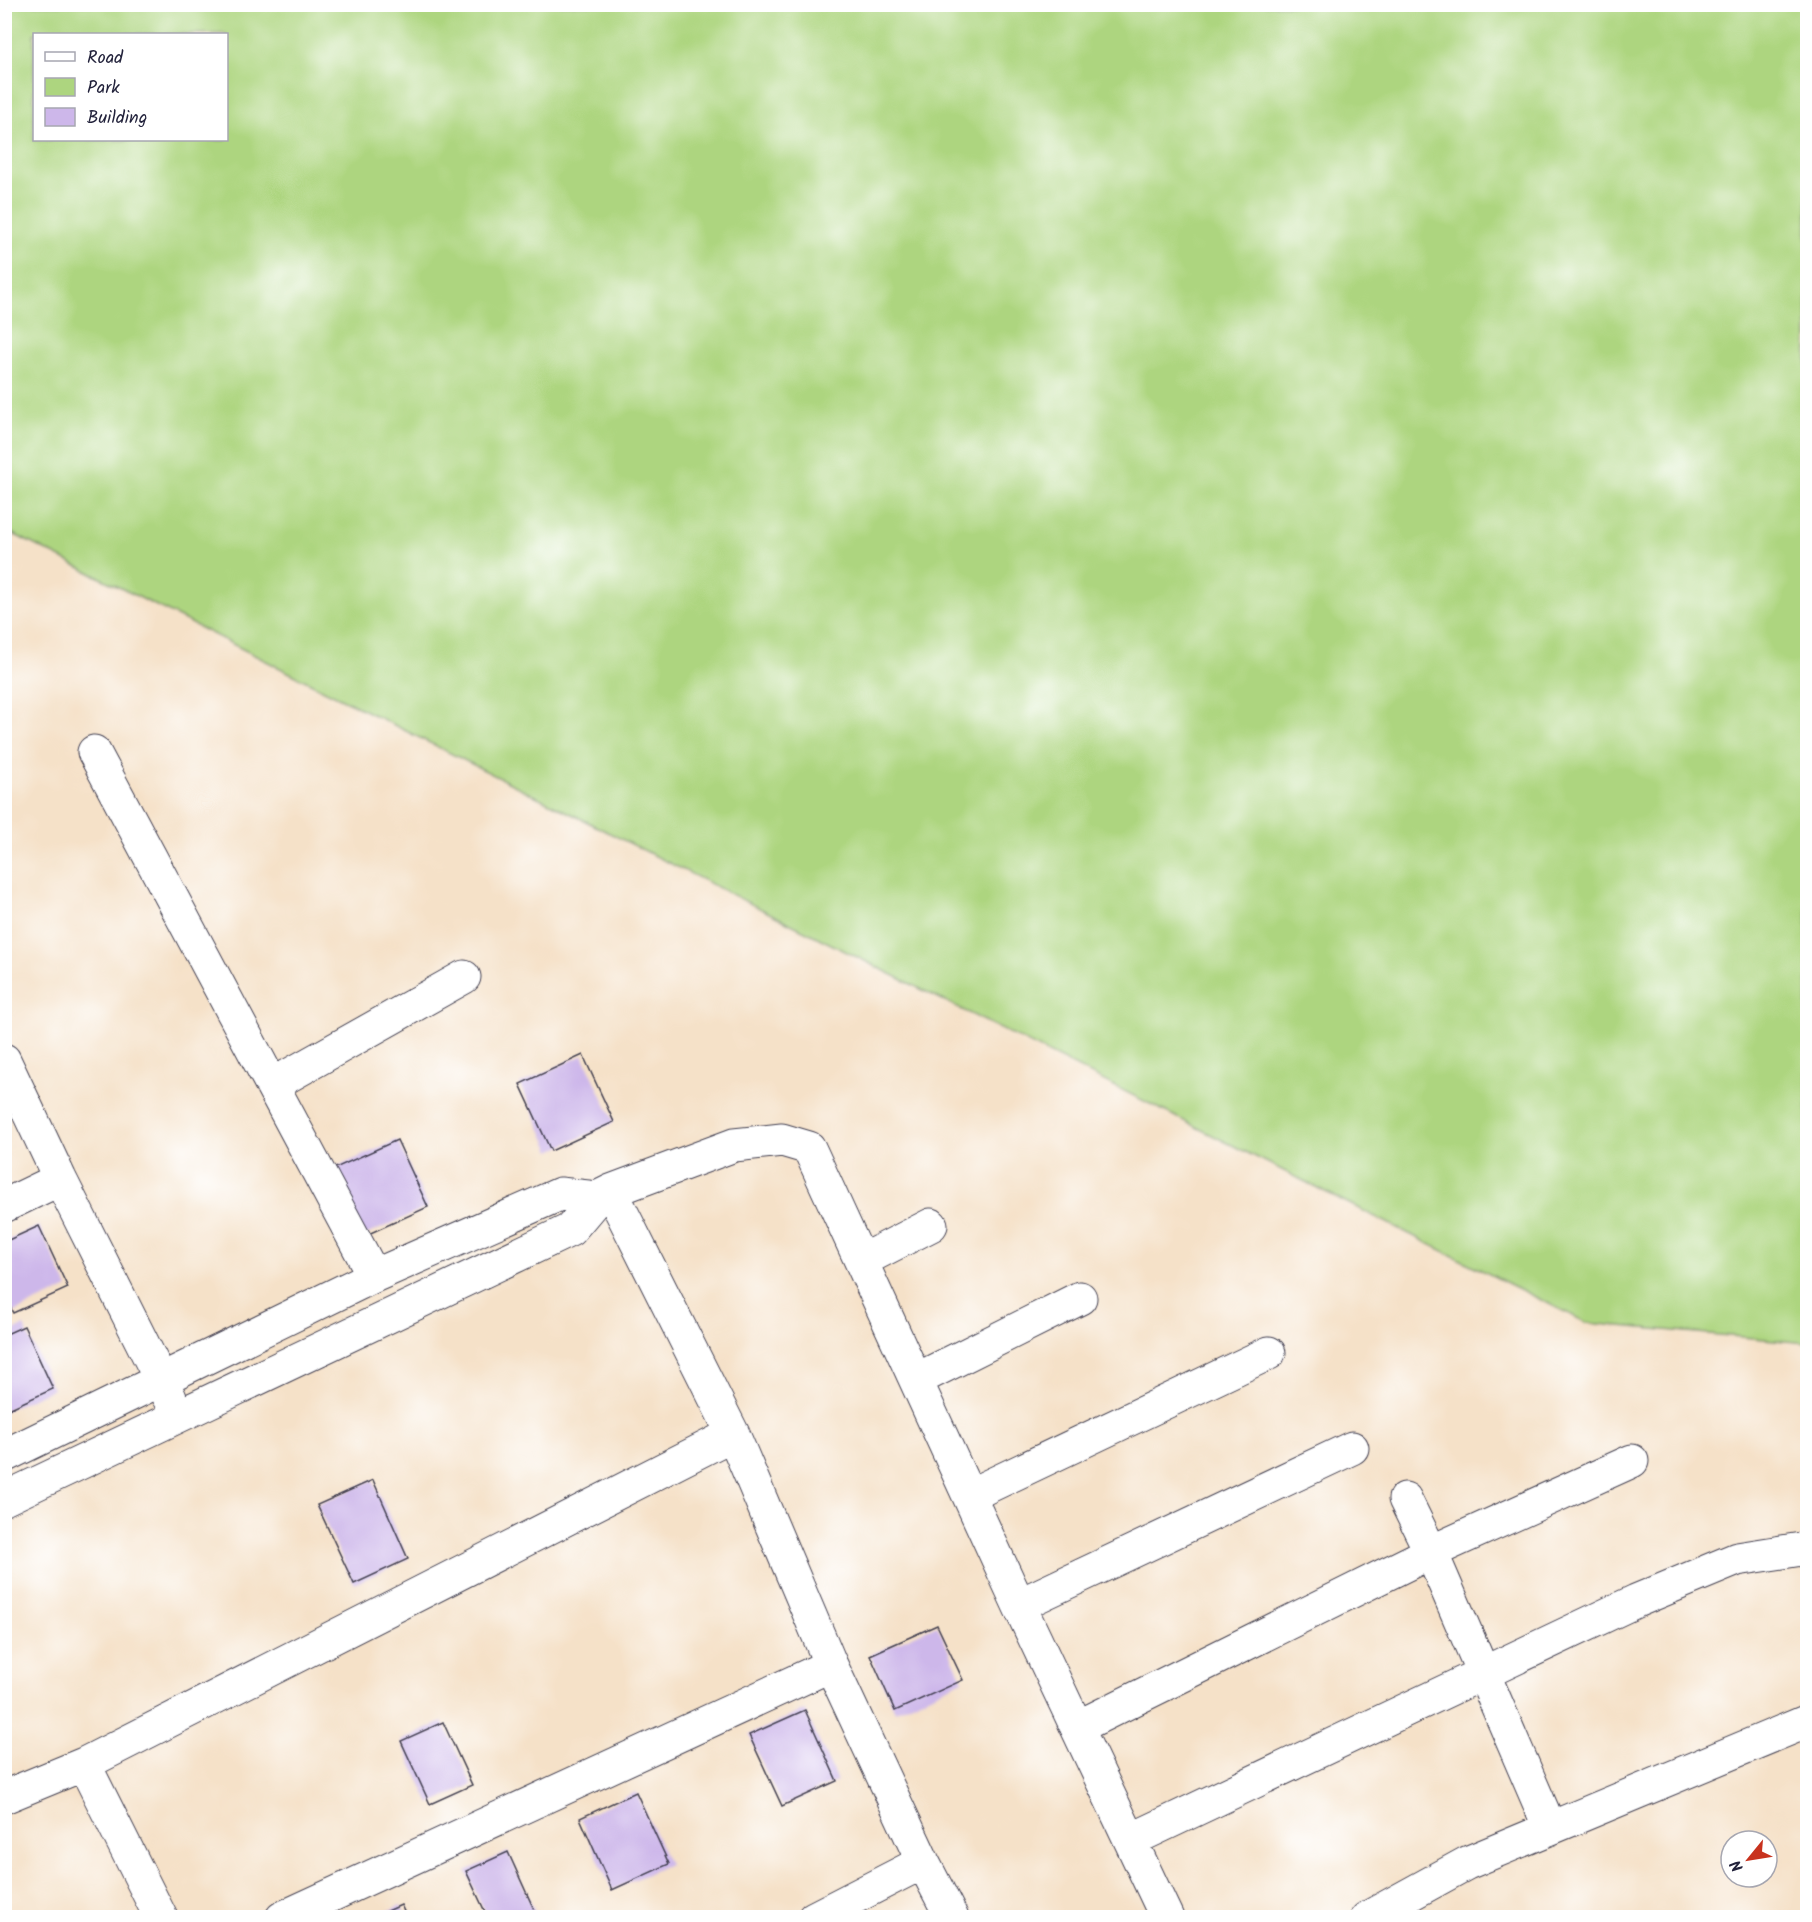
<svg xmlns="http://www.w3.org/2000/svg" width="1812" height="1922" font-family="Kalam,sans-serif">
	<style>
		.green { fill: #add57f; stroke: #687c5d; stroke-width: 1.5; fill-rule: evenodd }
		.building { fill: #cdb7ea }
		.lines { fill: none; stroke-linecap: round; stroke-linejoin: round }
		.street-casing { stroke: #423f50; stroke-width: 35 }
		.street { stroke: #fff; stroke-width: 33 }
	</style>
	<rect width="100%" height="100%" fill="#fff"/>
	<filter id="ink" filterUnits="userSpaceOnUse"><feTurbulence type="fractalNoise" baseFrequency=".0167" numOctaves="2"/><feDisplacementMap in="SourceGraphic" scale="12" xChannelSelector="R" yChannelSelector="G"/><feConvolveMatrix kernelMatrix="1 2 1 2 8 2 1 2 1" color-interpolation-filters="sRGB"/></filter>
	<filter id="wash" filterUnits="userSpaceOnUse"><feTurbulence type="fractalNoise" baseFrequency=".008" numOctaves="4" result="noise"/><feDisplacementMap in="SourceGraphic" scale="24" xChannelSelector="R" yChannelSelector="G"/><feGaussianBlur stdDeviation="1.35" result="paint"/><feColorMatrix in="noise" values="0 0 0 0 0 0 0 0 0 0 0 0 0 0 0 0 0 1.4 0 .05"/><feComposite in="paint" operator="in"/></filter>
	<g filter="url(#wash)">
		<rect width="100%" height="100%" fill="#f5e1c8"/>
		<!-- green -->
		<path class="green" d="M4,5H1807V1343L1587,1323L5,530ZM34,34H226V140H34Z"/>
		<g id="blocks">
			<!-- building -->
			<path class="building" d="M583,1055L614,1122L551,1151L520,1084Z
				M397,1140L428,1207L364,1236L333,1169Z
				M39,1226L68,1288L13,1313L4,1294V1242Z
				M24,1326L53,1389L4,1411V1335Z
				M373,1480L408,1559L354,1584L317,1505Z
				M937,1625L963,1680L895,1711L870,1655Z
				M805,1710L837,1781L782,1806L749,1735Z
				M443,1722L472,1785L430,1804L401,1741Z
				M636,1792L669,1864L612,1890L580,1818Z
				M508,1852L536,1914L529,1918H488L466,1871Z
				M401,1905L407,1918H372Z"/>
		</g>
	</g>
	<g filter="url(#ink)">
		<use href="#blocks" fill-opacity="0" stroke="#423f50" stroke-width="1.5"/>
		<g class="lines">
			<defs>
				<path id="street" d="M94,752L374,1276
					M4,1060L60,1179L170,1398
					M272,1085L464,977
					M611,1191L734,1145L782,1140L809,1148L1019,1605L1167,1918
					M4,1206L60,1179
					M861,1261L931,1225
					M916,1380L1080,1298
					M4,1456L374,1276L560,1194L597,1198
					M970,1495L1269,1353
					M4,1499L570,1230L597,1198L611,1191L733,1434L831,1665L923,1862L952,1918
					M1405,1499L1431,1552L1550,1828
					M1019,1605L1352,1448
					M1078,1727L1431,1552L1632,1461
					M84,1764L161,1918
					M4,1797L84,1764L733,1434
					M1131,1840L1636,1601L1737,1559L1808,1548
					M282,1918L831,1665
					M814,1918L923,1862
					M1367,1918L1467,1863L1808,1721"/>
			</defs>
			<!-- street casing -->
			<use href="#street" class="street-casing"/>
			<!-- street -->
			<use href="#street" class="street"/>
		</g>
	</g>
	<!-- margin -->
	<rect width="1812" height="1922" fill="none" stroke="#fff" stroke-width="24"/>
	<!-- legend -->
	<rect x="33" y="33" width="195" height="108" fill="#ffffff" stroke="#a7a7b1" stroke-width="1.5"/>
	<rect x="45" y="52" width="30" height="9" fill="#ffffff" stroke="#a7a7b1" stroke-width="1.5"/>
	<text x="87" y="63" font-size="18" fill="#22223b">Road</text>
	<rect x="45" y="78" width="30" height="18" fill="#add57f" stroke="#a7a7b1" stroke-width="1.5"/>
	<text x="87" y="93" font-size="18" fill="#22223b">Park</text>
	<rect x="45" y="108" width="30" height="18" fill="#cdb7ea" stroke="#a7a7b1" stroke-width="1.5"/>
	<text x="87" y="123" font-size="18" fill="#22223b">Building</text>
	<!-- north arrow -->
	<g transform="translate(1749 1859) rotate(240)"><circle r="28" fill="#ffffff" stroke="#a7a7b1" stroke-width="1.5"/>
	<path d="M0-4.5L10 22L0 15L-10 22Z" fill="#c8321e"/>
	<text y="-9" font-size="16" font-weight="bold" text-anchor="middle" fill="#22223b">N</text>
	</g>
</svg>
